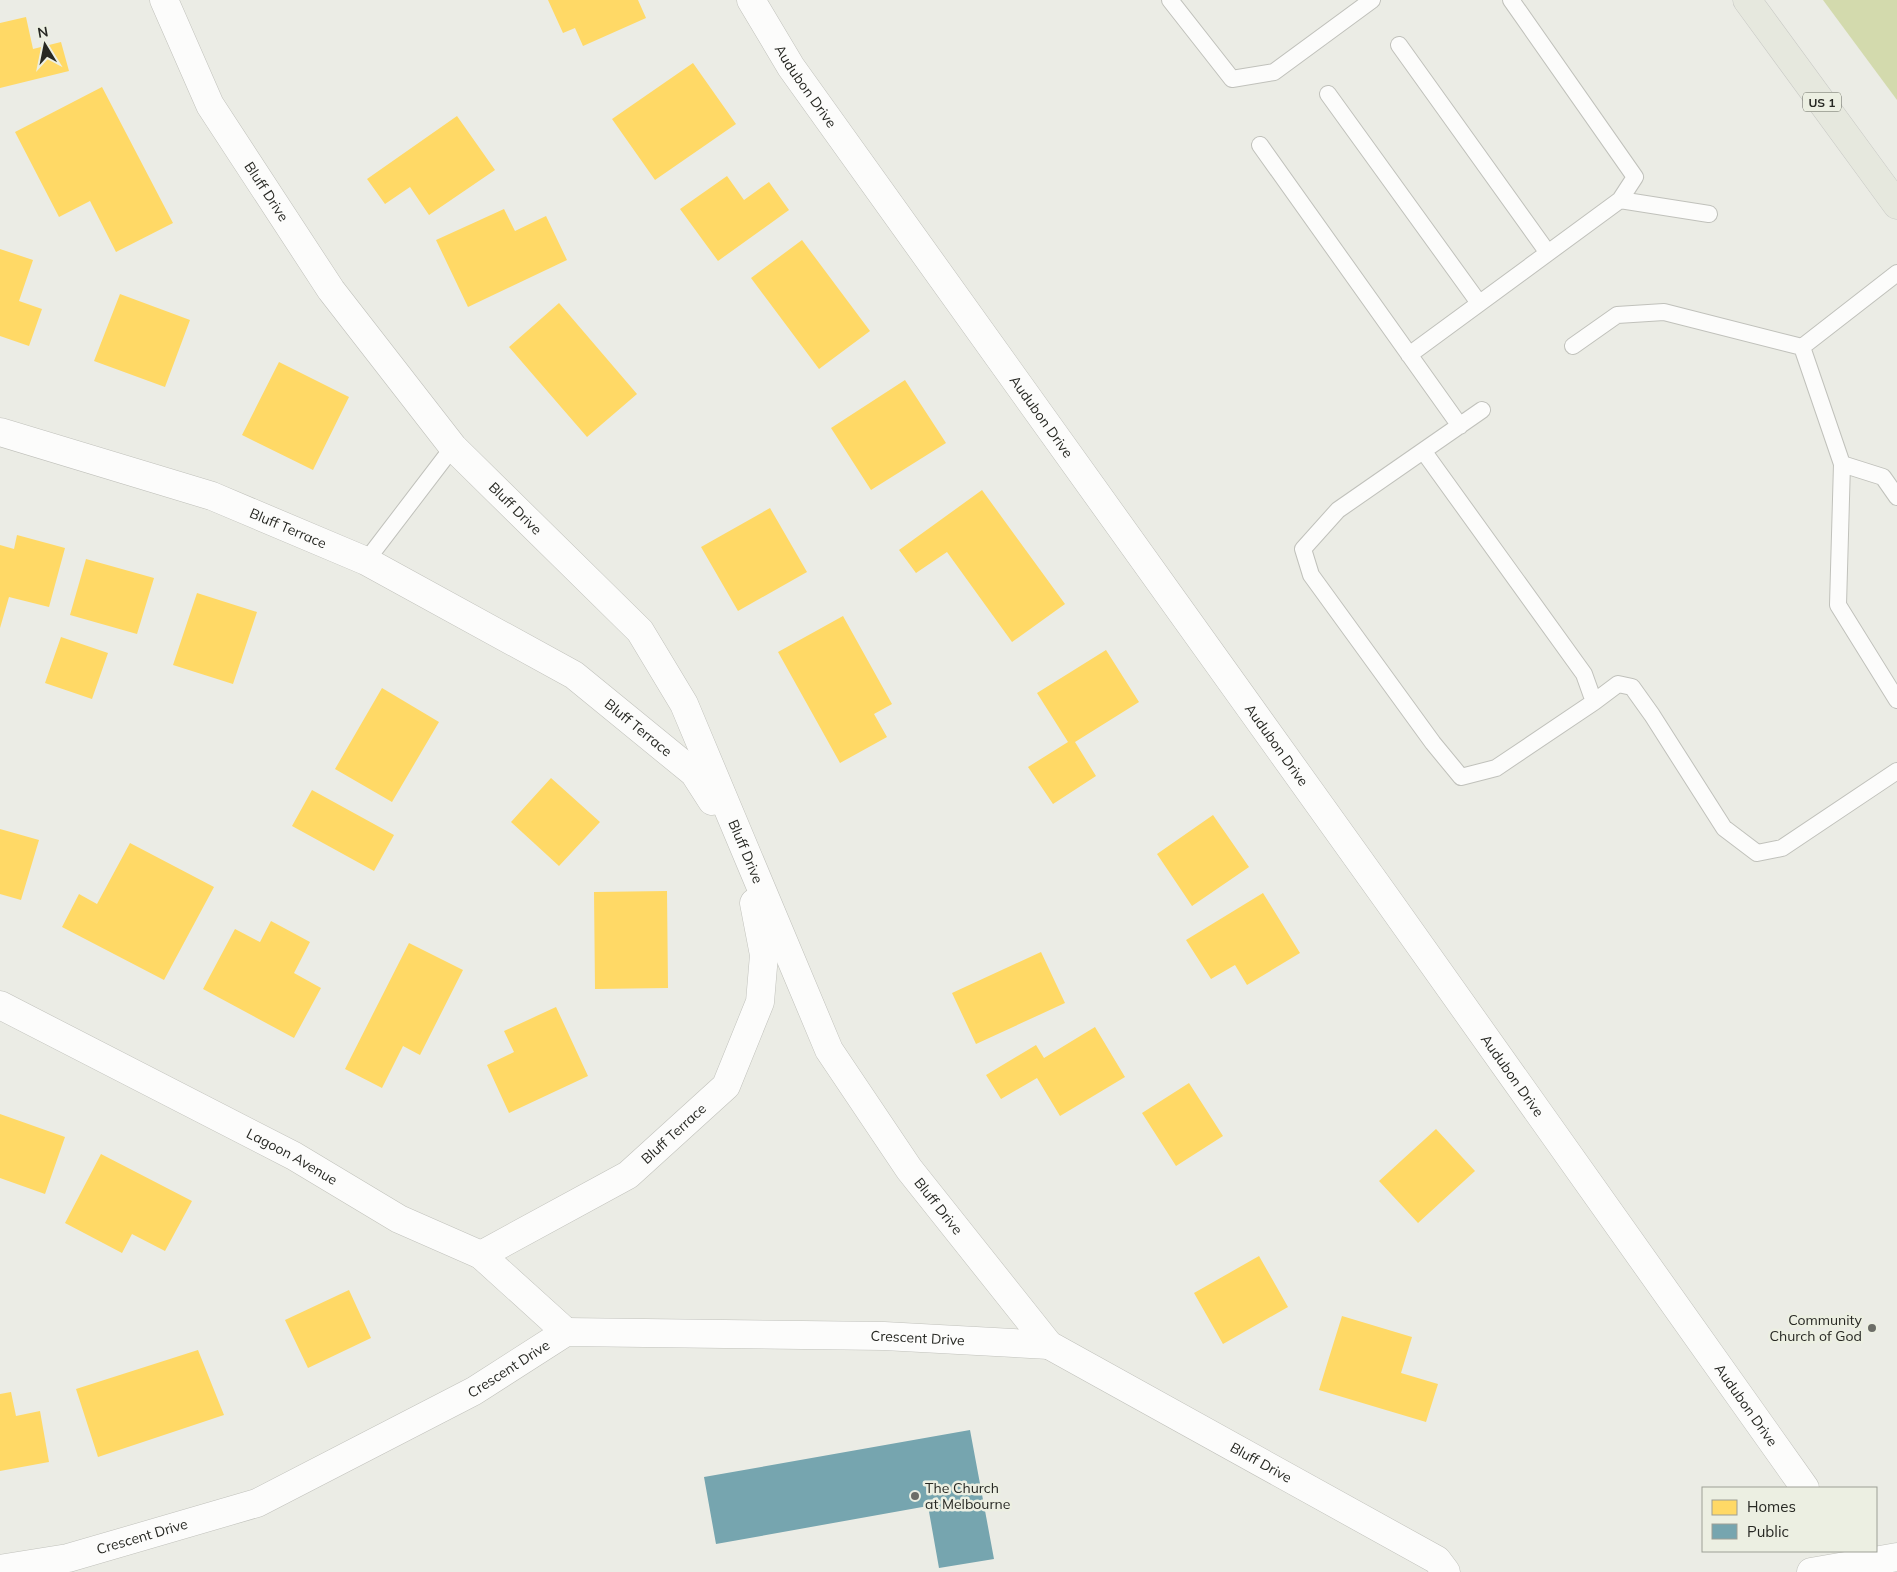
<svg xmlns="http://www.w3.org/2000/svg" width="1897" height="1572" font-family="Mulish,sans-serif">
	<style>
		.green { fill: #d3daad }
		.homes { fill: #ffd966 }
		.public { fill: #76a5af }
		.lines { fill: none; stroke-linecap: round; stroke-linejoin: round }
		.service-casing { stroke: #c0c1bb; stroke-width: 18 }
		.minor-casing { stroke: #c0c1bb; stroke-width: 29 }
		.primary-casing { stroke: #c8c9c5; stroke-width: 29 }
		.service { stroke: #fcfcfb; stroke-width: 16 }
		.minor { stroke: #fcfcfb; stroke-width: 28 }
		.primary { stroke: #e6e8de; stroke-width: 28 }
		.poi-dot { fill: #6c6d67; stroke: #ecefe2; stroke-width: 2 }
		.labels { text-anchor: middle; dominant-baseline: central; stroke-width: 5; stroke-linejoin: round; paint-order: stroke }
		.shield { fill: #ecefe2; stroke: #62645c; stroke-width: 1 }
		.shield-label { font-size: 12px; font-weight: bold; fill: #272823 }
		.street-label { font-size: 14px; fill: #272823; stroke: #ecefe2 }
		.poi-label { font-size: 14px; fill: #272823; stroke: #ecefe2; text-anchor: end }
	</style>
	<rect width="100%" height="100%" fill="#ebece5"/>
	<!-- green -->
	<path class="green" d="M1823,0H1897V100Z"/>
	<!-- homes -->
	<path class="homes" d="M548,0H638L646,18L583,46L575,28L563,33Z
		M26,17L33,49L61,42L69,71L0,88V23Z
		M693,63L736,124L655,180L612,119Z
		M102,87L173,223L116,252L90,201L59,217L15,132Z
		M457,116L495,170L429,215L410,187L385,204L367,179Z
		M727,176L744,200L769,182L789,210L718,261L680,209Z
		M504,209L515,231L546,216L567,260L468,307L436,240Z
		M802,240L870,331L819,369L751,278Z
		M0,249L33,260L19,301L42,309L29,346L0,336Z
		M120,294L190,320L165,387L94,361Z
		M559,303L637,394L587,437L509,347Z
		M279,362L349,397L313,470L242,435Z
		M905,380L946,443L871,490L831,428Z
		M982,490L1065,604L1012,642L947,552L916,573L899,550Z
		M770,508L807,572L738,611L701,547Z
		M17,535L65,548L49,607L9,597L0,628V545L14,549Z
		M86,559L154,578L137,634L70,615Z
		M197,593L257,612L233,684L173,665Z
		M843,616L892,704L874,714L887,737L840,763L778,652Z
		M61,637L108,653L92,699L45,683Z
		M1106,650L1139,702L1075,742L1096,776L1053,804L1028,767L1068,742L1037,693Z
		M382,688L439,722L392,802L335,769Z
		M551,778L600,822L559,866L511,822Z
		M312,790L394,835L374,871L292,826Z
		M1213,815L1249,867L1192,906L1157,854Z
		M0,829L39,840L21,900L0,894Z
		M130,843L214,887L164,980L62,927L79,894L97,904Z
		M667,891L668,988L595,989L594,892Z
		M1263,893L1300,953L1247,985L1235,965L1211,979L1186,940Z
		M271,921L310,942L294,973L321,988L294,1038L203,989L235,929L260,942Z
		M409,943L463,970L420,1055L403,1046L382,1088L345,1069Z
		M1041,952L1065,1003L976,1044L952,993Z
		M556,1007L588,1076L509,1113L487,1065L514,1052L504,1031Z
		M1095,1027L1125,1077L1060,1116L1037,1078L1001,1099L986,1075L1036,1045L1044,1058Z
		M1189,1083L1223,1136L1176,1166L1142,1113Z
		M0,1114L65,1137L45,1194L0,1178Z
		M1436,1129L1475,1171L1418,1223L1379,1181Z
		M101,1154L192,1201L165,1251L132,1234L122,1253L65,1223Z
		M1259,1256L1288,1307L1223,1344L1194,1293Z
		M349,1290L371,1338L308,1368L285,1320Z
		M1342,1316L1412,1337L1401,1373L1438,1384L1426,1422L1319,1390Z
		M198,1350L224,1415L98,1457L76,1389Z
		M11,1392L16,1416L40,1411L49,1462L0,1471V1394Z"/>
	<!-- public -->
	<path class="public" d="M970,1430L994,1559L939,1568L928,1506L716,1544L704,1477Z"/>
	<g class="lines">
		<defs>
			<path id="service" d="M1170,0L1232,79L1274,72L1372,0
				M1511,0L1635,177L1620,200
				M1399,45L1548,253
				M1328,94L1479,303
				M1260,145L1460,426
				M1897,273L1802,347L1842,464L1838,605L1897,700
				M1573,346L1617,315L1664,312L1802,347
				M1409,355L1620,200L1709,214
				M1424,452L1584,674L1594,702L1496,768L1461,777L1433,743L1311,575L1303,549L1338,510L1482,410
				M1842,464L1883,477L1897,497
				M366,561L453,447
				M1594,702L1618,684L1632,687L1652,715L1724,828L1757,853L1782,848L1897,771"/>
			<g id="minor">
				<path id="s1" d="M164,0L210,105L331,290L453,447L640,631L684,704L829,1050L909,1169L1049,1345L1437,1560L1446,1572"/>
				<path id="s2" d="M751,0L791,67L1387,899L1805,1488"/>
				<path id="s3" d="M0,432L212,496L366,561L574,675L694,773L712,801"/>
				<path id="s4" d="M0,1005L294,1156L399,1219L481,1255L566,1332"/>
				<path id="s5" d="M481,1255L628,1175L726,1086L760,1002L764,955L754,903"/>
				<path id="s6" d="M0,1569L68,1558L257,1503L474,1391L566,1332L884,1336L1049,1345"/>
				<path d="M1811,1572L1897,1557"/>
			</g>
			<path id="primary" d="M1747,0L1897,205"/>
		</defs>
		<!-- service casing -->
		<use href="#service" class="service-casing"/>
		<!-- minor casing -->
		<use href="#minor" class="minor-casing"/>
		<!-- primary casing -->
		<use href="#primary" class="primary-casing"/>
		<!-- service -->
		<use href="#service" class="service"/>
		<!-- minor -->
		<use href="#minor" class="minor"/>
		<!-- primary -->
		<use href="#primary" class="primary"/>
	</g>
	<!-- markers -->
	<g class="poi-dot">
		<circle cx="1872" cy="1328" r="5"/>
		<circle cx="915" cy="1496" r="5"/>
	</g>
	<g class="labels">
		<!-- shield labels -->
		<rect class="shield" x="1803" y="92.5" width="38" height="19" rx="4"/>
		<g class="shield-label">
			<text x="1822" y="102">US 1</text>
		</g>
		<!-- street labels -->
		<g class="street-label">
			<text stroke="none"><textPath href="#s2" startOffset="102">Audubon Drive</textPath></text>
			<text stroke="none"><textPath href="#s1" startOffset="218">Bluff Drive</textPath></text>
			<text stroke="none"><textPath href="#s2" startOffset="508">Audubon Drive</textPath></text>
			<text stroke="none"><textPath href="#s1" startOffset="622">Bluff Drive</textPath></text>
			<text stroke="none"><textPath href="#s3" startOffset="304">Bluff Terrace</textPath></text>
			<text stroke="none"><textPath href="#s3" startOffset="709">Bluff Terrace</textPath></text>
			<text stroke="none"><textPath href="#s2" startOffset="912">Audubon Drive</textPath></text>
			<text stroke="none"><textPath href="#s1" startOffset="1042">Bluff Drive</textPath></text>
			<text stroke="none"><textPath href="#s2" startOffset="1318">Audubon Drive</textPath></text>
			<text stroke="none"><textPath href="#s5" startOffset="229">Bluff Terrace</textPath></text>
			<text stroke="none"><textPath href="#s4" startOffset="329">Lagoon Avenue</textPath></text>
			<text stroke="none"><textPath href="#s1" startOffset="1448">Bluff Drive</textPath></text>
			<text stroke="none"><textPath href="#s6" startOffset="971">Crescent Drive</textPath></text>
			<text stroke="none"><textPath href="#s6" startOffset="551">Crescent Drive</textPath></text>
			<text stroke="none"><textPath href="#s2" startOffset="1722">Audubon Drive</textPath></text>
			<text stroke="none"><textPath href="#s1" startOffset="1868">Bluff Drive</textPath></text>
			<text stroke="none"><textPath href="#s6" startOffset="146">Crescent Drive</textPath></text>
		</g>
		<!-- poi labels -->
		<g class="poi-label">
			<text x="1862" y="1320">Community<tspan x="1862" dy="16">Church of God</tspan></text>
			<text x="925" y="1488" text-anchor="start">The Church<tspan x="925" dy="16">at Melbourne</tspan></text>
		</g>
	</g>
	<!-- legend -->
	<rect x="1702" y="1487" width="175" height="65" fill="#ecefe2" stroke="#9d9f96"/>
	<rect x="1712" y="1500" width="25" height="15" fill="#ffd966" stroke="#9d9f96"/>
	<text x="1747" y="1512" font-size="15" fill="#272823">Homes</text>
	<rect x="1712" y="1524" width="25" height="15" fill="#76a5af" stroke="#9d9f96"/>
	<text x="1747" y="1537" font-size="15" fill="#272823">Public</text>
	<!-- north arrow -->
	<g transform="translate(45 45) rotate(350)" stroke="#ecefe2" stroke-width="4" paint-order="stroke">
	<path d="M0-4L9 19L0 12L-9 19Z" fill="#272823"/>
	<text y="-8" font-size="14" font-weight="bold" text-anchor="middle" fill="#272823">N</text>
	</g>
</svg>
